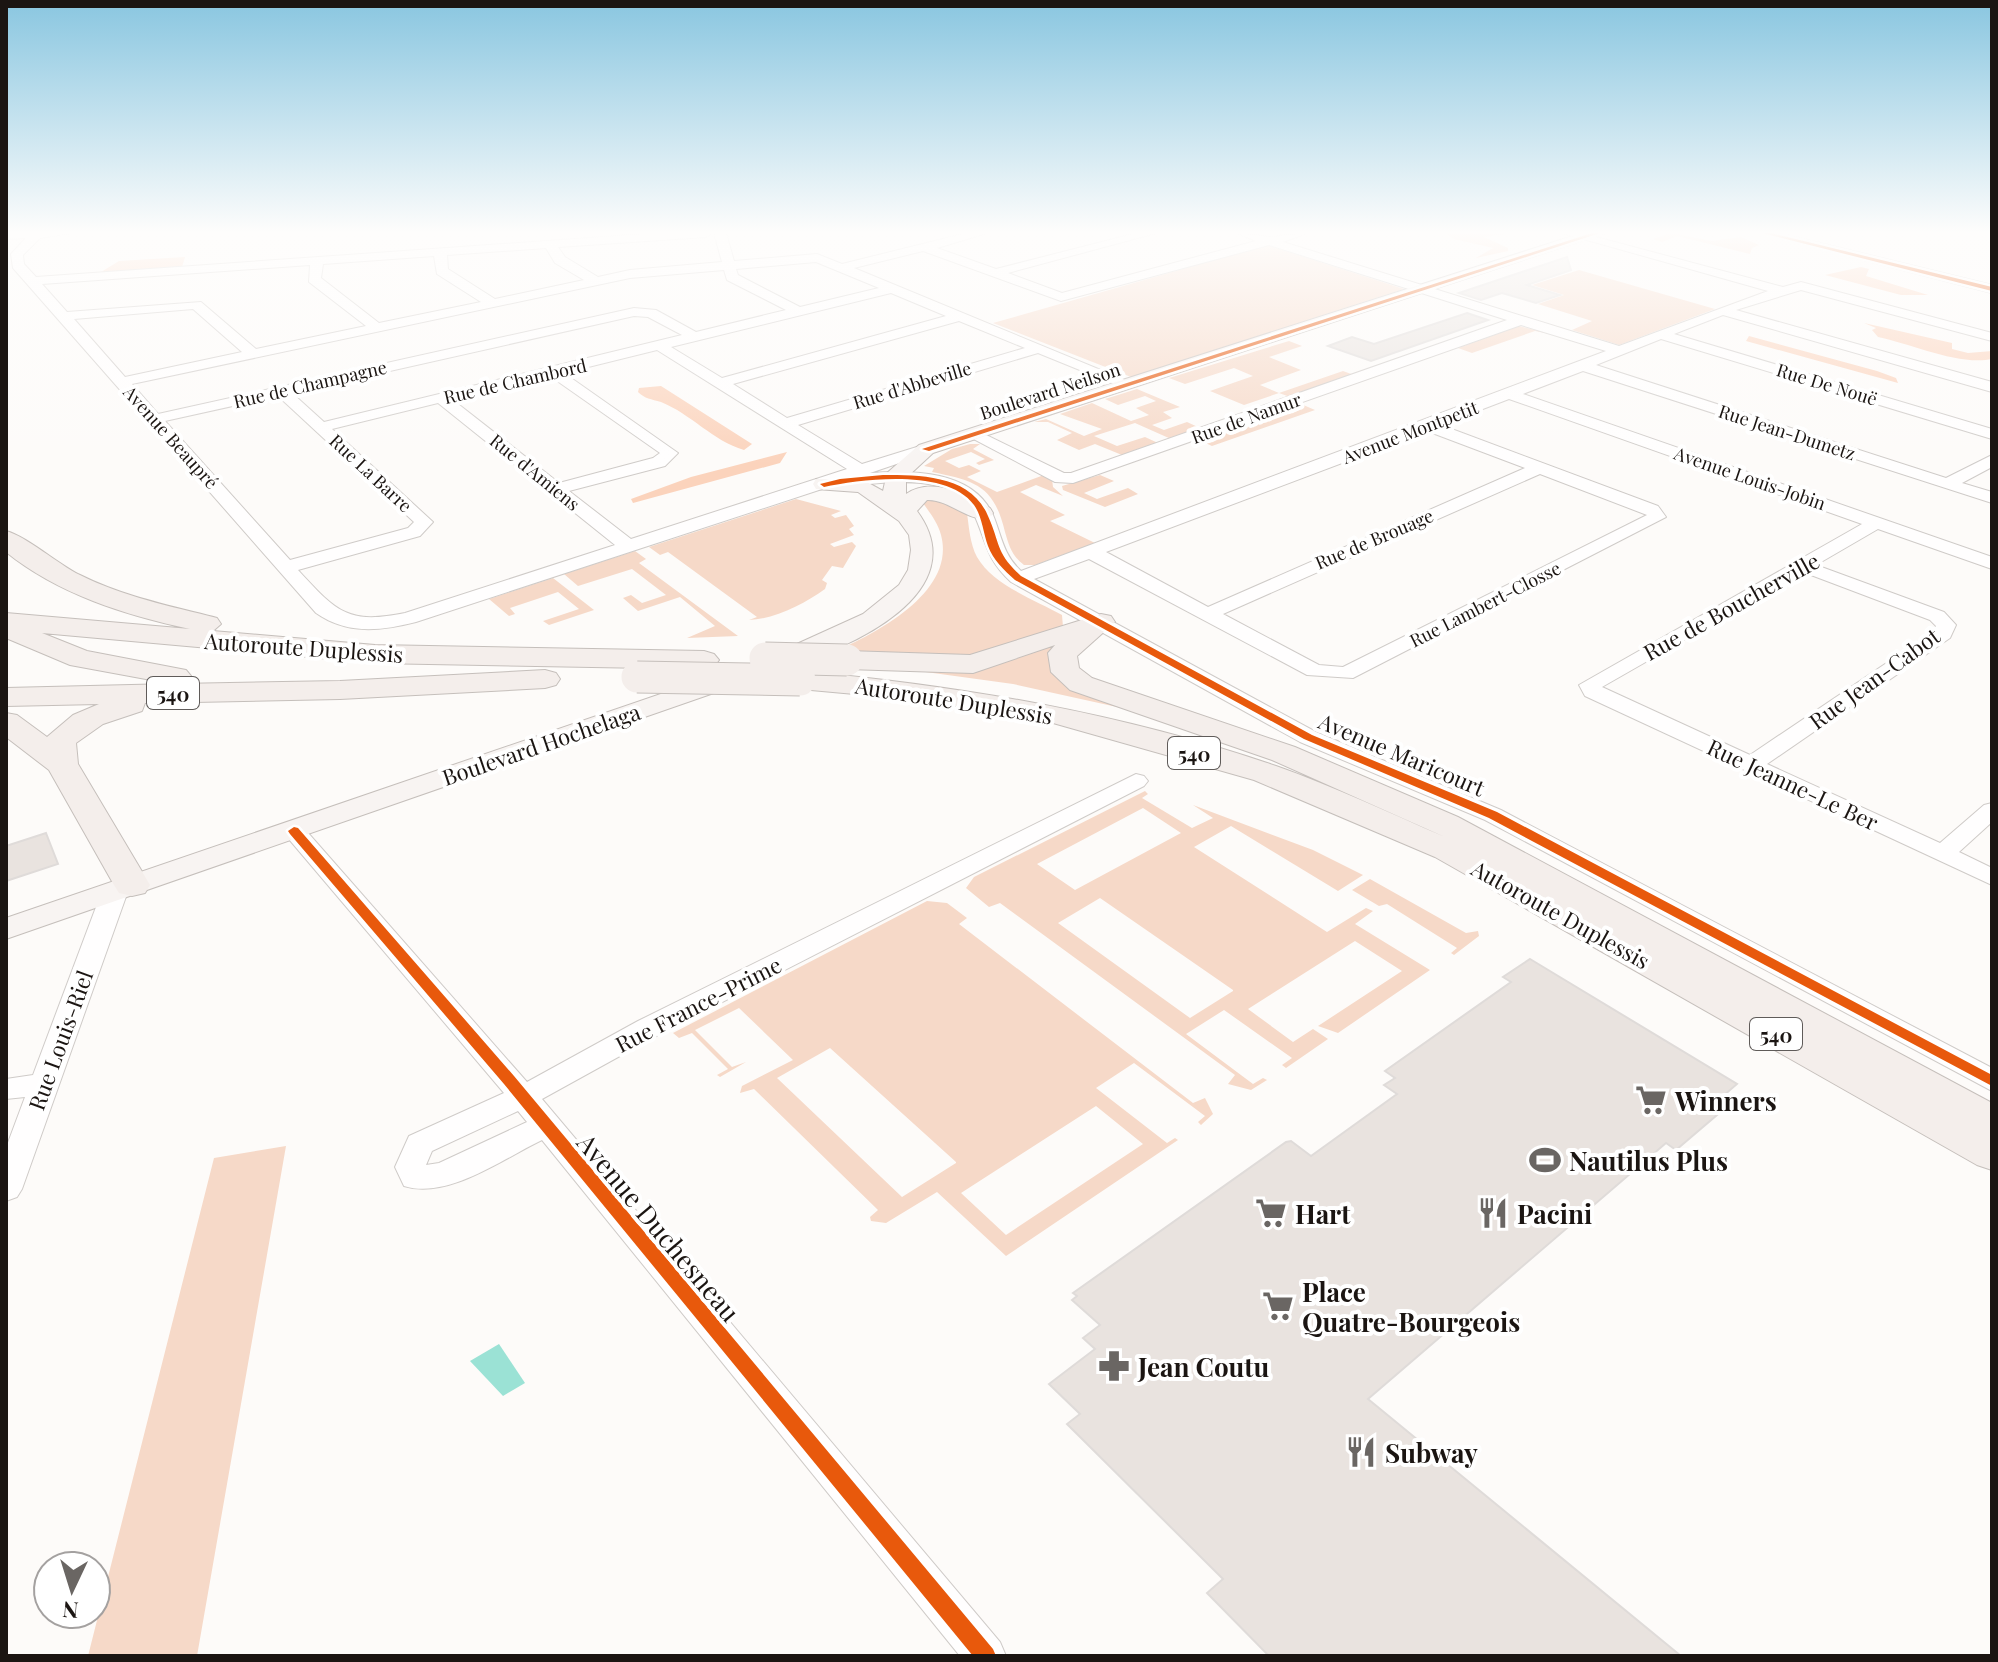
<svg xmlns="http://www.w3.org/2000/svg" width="1998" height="1662" font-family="'Playfair Display',serif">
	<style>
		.green { fill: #f6d9c8; fill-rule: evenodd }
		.forest { fill: #fbd3bc }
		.water { fill: #9be2d5 }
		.building { fill: #e9e3df; stroke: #dfdbd9; stroke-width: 2 }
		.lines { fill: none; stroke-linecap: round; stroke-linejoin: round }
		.minor-casing { stroke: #cfcbc8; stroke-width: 2 }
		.major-casing { stroke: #c5bfbb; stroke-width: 2 }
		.highway-casing { stroke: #c5bfbb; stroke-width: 2 }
		.minor { fill: #fffefe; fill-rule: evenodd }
		.major { fill: #f8f4f2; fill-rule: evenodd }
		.highway { fill: #f4eeeb; fill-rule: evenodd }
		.highway-bridge-casing { stroke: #c5bfbb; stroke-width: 33; stroke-linecap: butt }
		.highway-bridge { stroke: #f4eeeb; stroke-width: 31 }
		.cycleway-casing { stroke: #fff; stroke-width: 5 }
		.cycleway { fill: #e8590c; fill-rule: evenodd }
		.labels { text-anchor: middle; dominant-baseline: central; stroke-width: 8; stroke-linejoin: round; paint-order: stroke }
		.far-street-label { font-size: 18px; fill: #1b1512; stroke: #fff }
		.shield { fill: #fff; stroke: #5f5b59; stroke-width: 2 }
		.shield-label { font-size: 20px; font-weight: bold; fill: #1b1512 }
		.street-label { font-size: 22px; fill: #1b1512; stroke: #fff }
		.near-poi-label { font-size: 26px; font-weight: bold; fill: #1b1512; stroke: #fff; text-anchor: start }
		.near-street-label { font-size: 26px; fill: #1b1512; stroke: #fff }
	</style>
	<rect width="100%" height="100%" fill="#fdfbf9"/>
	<!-- green -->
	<path class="green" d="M1267,245L1404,289L1131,377L993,323Z
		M1579,270L1715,309L1619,345L1572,330L1592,321L1538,304L1564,295L1532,285Z
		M1519,326L1555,335L1535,331L1472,353L1458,348Z
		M1289,341L1302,346L1269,357L1301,370L1260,385L1279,393L1343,371L1354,375L1290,397L1279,393L1244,405L1210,391L1253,376L1234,368L1185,384L1169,378Z
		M1137,389L1180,407L1163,412L1172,418L1152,425L1164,430L1187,422L1200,428L1171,439L1135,423L1094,436L1117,446L1145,437L1158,443L1122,455L1095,444L1079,450L1057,440L1072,433L1048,422H1034L1046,419L1084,436L1102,429L1060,414L1092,403L1131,421L1149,415L1136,408L1156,401L1145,396L1118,405L1105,399Z
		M1301,404L1315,410L1212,446L1199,440Z
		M970,444H980L973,449L994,460L979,465L976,463L985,459L971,452L945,461L959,468L969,465L981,471L967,477L997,492L1044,475L1052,479L1053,487L1063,496L1036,485L1020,492L1065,515L1050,521L1095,543L1035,565H1024C1012,556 1009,546 1005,532C994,486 976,481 932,472L934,468L924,466L952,449Z
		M1100,475L1114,481L1084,493L1097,499L1128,488L1138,494L1105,507L1063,490L1062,486Z
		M930,496L967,513C969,527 970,544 977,557C993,585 1035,600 1062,615L1063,627L988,658L825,656C869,637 957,595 941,535C938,523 930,513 923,503Z
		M796,499L841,511L831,515L835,518L846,515L854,526L849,529L854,535L830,544L834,547L852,542L856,546L843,568L832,566L822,580L827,583L825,589C804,604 775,619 749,620L757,617L668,552L660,555L649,547Z
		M635,551L646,559L639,563L738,636L687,638L715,626L680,597L638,611L623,598L631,595L642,603L666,595L632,569L578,586L564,574Z
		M553,578L594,610L549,625L543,621L579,609L558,592L510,608L515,614L509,616L489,599Z
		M1077,631L1050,662L1167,718L1013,684L882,666L945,668Z
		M1145,791L1148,794L1142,798L1192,828L1213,818L1193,805L1313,850L1363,875L1338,891L1231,826L1194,847L1327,932L1366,908L1373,911L1355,924L1430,970L1338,1033L1318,1026L1402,971L1355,941L1248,1009L1293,1042L1313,1029L1328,1039L1286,1068L1282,1065L1292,1058L1224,1010L1186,1034L1253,1084L1263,1078L1267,1080L1251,1090L1228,1084L1235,1075L1000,903L989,907L966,888L974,877ZM1143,808L1181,833L1075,890L1037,864ZM1100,898L1233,990V991L1190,1018L1058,923Z
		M1370,879L1466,933L1478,931L1479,936L1454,955L1451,953L1457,948L1387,904L1379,906L1352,890Z
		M927,901L947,903L967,918L959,924L1193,1103L1205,1098L1213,1114L1201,1125L1198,1122L1205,1116L1134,1063L1096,1088L1167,1143L1175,1138L1178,1140L1006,1256L937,1192L886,1223L871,1221L870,1217L878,1210L754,1089L740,1093L742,1086L793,1060L739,1008L695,1030L732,1067L746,1062L720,1077L717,1075L728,1069L692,1033L679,1038L673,1033ZM830,1048L956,1162V1163L902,1197L777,1078ZM1096,1106L1143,1144L1006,1235L961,1193Z
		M286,1146L197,1656H88L214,1158Z"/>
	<!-- forest -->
	<path class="forest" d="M1446,233H1512L1484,237L1508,248V251L1476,258L1493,248L1454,239Z
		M1671,233L1712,241L1741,237L1759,245L1752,248L1750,254L1677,236L1662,242L1653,239Z
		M185,257L182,267L101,272L119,261Z
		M1861,267L1869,269L1866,276L1928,295H1901L1825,275Z
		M1864,323L1952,343V349L1968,353L1992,351V359C1959,366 1912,344 1878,337L1872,330L1876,328Z
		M1749,336L1877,371L1896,378L1898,383L1746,341Z
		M661,386L752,444L744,450C713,441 691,414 661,402C651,399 645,399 638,392L639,388Z
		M787,452L780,463L633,503L631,499L691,477Z"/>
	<!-- water -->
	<path class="water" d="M499,1344L525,1383L503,1396L470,1361Z"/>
	<!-- building -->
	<path class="building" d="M1567,257L1571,270L1527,285L1560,295L1536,303L1502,293L1481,300L1459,293Z
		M1467,313L1488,320L1371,361L1328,346L1352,337L1374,344Z
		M46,833L58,864L6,881V846Z
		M1530,959L1737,1084L1715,1103L1724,1109L1676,1150L1666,1143L1368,1399L1681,1656H1269L1207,1593L1223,1579L1067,1424L1080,1414L1049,1384L1095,1349L1083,1338L1100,1325L1072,1300L1077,1296L1073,1293L1286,1142L1291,1141L1311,1156L1397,1094L1384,1085L1395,1078L1385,1071L1511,982L1503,977Z"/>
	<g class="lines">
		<defs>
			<path id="minor" d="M6,233H71L40,238L23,255L24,264L36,277L659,233H712L706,237L558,247L565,257L598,277L630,270L722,262L714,233H726L734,261L817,254L842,264L967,233H987L937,248L996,269L1137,233H1156L1008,273L1062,293L1256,241L1237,233L1270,237L1307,233L1283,242L1619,346L1768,291L1562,233H1581L1783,287L1801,282L1992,333V341L1801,290L1736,310L1992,382V392L1723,315L1674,334L1992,429V439L1661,339L1596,365L1946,478L1992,455V467L1962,483L1992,492V503L1583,371L1523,394L1992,557V569L1878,529L1816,565L1944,612L1956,625L1950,638L1767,764L1940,843L1984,805L1992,803V822L1959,852L1992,868V885L1585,696L1579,685L1862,524L1509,399L1441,425L1658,506L1666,517L1353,678L1307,675L1089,559L1034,579L1316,732L1501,810L1992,1068V1091L1485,820L1300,742L1011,582C985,558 987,542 973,512C952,465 861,487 822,489L416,622C381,631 347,635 316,613L13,268L11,254L26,238L6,239ZM1269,245L1507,320L1071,473H1064L980,432L966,435L1055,482L1073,483L1521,325L1606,351L1021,571C1003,554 1002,537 993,515C973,470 912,470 870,473L932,452V446H920L862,464L798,425L1038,353L1124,388L1137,385L854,268L923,251L1061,301ZM546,248L555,263L584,280L495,299L448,269L447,255ZM434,256L437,274L481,302L379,323L321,278L323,264ZM816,262L879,288L800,307L738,275L736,269ZM310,265L309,282L366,326L256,349L201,302L67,312L42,284ZM724,270L727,280L786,310L696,332L656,310L634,308L158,414L132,384L630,278ZM891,293L946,316L722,378L671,347ZM193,309L242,352L125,377L74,319ZM634,316L648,317L682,335L324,422L292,393ZM959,321L1025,348L787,418L733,384ZM657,350L847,469L631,539L569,491L665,466L678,453L564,373ZM550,376L660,453L653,458L559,483L453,400ZM278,396L414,522L408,528L290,560L165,421ZM438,403L615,545L405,613C347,625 336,611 298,570L420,536L433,522L332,429ZM1427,431L1525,468L1208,607L1106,552ZM1540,474L1647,515L1343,667L1319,665L1223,614ZM1803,572L1930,620L1936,626L1934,631L1750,755L1602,687Z
				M1759,233H1779L1992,285V293Z
				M1136,774L1144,776L1148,781L1144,786L658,1035L542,1099L1000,1642L1006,1656H960L542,1140C504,1158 448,1200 404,1186L395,1167L409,1136L504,1093L282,831L294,824L302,826L527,1082L638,1021ZM518,1111L527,1122L439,1163L426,1165L432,1151Z
				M115,883L128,891L22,1189L17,1197L6,1201V1148L25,1097L6,1099V1079L33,1075L102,891Z"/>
			<path id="major" d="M1582,233H1605L933,453L906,478V494C932,476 966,494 990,508L993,513L990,518C968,523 950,499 927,500L917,511C977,592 849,650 786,666L773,658L777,653L863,614L899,585L908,570L911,550L909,535L899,521L858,492L816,489L813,484L816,479L863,480L883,491L887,473L919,445Z
				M722,673L731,675L735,681L731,687L6,939V918Z"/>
			<path id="highway" d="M6,531C26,536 59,565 80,575C124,597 170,606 217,618L221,624L213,631L375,645L704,651L714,654L719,660L714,666L704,669L375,663L42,633L87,651L186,670L191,676L186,682L178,684L340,681L545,670L556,673L560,679L556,685L545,688L340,699L145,703L142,711L103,724L76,743L78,764L150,885L145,893L132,896L119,893L114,885L49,770L6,737V713L17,715L47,737L73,715L99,704L6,706V688L173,684L70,665L6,638V613L190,629C125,615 58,594 6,552Z
				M1101,614L1111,616L1115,622L1077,656L1079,668L1092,678L1295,747L1458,817L1992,1103V1170L1977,1165L1435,857L1254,780L1046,721L920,700L800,689L789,686L785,680L789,674L800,671C962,686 1122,713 1276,766C1333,786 1389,813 1445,837L1272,760L1070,690L1051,672L1048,653L1055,645L973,673L847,669L837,666L832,660L837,654L847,651L970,655Z"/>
		</defs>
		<!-- minor casing -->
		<use href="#minor" class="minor-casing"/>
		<!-- major casing -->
		<use href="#major" class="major-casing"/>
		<!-- highway casing -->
		<use href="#highway" class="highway-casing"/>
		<!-- minor -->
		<use href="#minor" class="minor"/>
		<!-- major -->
		<use href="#major" class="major"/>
		<!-- highway -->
		<use href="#highway" class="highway"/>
		<defs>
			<path id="highway-bridge" d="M765,658L847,660
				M637,677L800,680"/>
		</defs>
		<!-- highway-bridge casing -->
		<use href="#highway-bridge" class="highway-bridge-casing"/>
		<!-- highway-bridge -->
		<use href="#highway-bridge" class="highway-bridge"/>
		<defs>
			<path id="cycleway" d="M1592,233H1600L929,451L922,449Z
				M1762,233H1771L1992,287V291Z
				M883,475C921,475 971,475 988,516C1001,545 995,552 1021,576L1312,735L1497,812L1992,1075V1086L1489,818L1304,739L1015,580C1004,570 993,560 988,546C983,532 982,516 974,505C947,468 862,479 824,487L820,484L840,479Z
				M294,827L298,828L514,1076L993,1649L996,1656H973L504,1084L290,834L288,831Z"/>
		</defs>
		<!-- cycleway casing -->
		<use href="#cycleway" class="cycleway-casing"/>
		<!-- cycleway -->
		<use href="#cycleway" class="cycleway"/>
	</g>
	<!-- sky -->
	<linearGradient id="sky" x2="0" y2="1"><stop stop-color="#89c6e0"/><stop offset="0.5" stop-color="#fefdfc"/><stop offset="1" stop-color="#fefdfc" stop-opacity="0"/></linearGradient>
	<rect width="1998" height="465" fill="url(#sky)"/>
	<!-- icons -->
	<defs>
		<symbol id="supermarket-bare" viewBox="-9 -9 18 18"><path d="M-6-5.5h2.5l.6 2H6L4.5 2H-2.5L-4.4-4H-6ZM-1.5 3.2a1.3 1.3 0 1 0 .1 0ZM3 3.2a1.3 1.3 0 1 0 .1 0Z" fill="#6a6663" stroke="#fff" stroke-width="2.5" paint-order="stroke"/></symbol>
		<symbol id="stadium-bare" viewBox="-9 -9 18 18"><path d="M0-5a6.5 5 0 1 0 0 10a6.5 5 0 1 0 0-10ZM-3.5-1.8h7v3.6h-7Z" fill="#6a6663" stroke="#fff" stroke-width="2.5" paint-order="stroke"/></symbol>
		<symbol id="restaurant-bare" viewBox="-9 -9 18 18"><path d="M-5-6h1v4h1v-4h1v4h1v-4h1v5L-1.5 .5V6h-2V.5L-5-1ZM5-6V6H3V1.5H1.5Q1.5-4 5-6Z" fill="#6a6663" stroke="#fff" stroke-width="2.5" paint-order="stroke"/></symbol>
		<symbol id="pharmacy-bare" viewBox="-9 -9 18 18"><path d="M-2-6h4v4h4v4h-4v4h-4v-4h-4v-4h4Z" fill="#6a6663" stroke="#fff" stroke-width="2.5" paint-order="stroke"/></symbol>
	</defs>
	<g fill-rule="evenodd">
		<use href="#supermarket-bare" x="1629" y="1078" width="44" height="44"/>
		<use href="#stadium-bare" x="1523" y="1138" width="44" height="44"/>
		<use href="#supermarket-bare" x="1249" y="1191" width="44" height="44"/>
		<use href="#restaurant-bare" x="1471" y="1191" width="44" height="44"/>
		<use href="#supermarket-bare" x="1256" y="1284" width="44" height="44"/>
		<use href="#pharmacy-bare" x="1092" y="1344" width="44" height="44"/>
		<use href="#restaurant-bare" x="1339" y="1430" width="44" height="44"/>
	</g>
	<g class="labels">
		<!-- far-street labels -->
		<g class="far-street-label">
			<text transform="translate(515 381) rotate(-13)">Rue de Chambord</text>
			<text transform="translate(310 384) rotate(-13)">Rue de Champagne</text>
			<text transform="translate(1827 384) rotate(17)">Rue De Nouë</text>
			<text transform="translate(912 385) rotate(-17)">Rue d'Abbeville</text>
			<text transform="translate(1050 391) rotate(-18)">Boulevard Neilson</text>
			<text transform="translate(1246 418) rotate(-20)">Rue de Namur</text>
			<text transform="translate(1410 432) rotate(-21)">Avenue Montpetit</text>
			<text transform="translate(1787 432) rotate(18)">Rue Jean-Dumetz</text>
			<text transform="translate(171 437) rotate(48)">Avenue Beaupré</text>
			<text transform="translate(535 472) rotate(39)">Rue d'Amiens</text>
			<text transform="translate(371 473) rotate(43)">Rue La Barre</text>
			<text transform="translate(1750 478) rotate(19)">Avenue Louis-Jobin</text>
			<text transform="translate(1374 539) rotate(-23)">Rue de Brouage</text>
			<text transform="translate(1485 604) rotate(-27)">Rue Lambert-Closse</text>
		</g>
		<!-- shield labels -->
		<g class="shield">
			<rect x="147" y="677" width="52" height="32" rx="6"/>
			<rect x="1168" y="737" width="52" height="32" rx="6"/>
			<rect x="1750" y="1018" width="52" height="32" rx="6"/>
		</g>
		<g class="shield-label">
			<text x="173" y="693">540</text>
			<text x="1194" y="753">540</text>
			<text x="1776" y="1034">540</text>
		</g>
		<!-- street labels -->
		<g class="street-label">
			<text transform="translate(1731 606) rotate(-29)">Rue de Boucherville</text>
			<text transform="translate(304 647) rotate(4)">Autoroute Duplessis</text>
			<text transform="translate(1874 678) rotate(-36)">Rue Jean-Cabot</text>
			<text transform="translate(954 700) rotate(9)">Autoroute Duplessis</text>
			<text transform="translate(541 744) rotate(-19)">Boulevard Hochelaga</text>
			<text transform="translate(1402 754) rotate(23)">Avenue Maricourt</text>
			<text transform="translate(1793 784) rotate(25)">Rue Jeanne-Le Ber</text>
			<text transform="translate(1561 914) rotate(29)">Autoroute Duplessis</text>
			<text transform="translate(698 1004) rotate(-27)">Rue France-Prime</text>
			<text transform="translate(60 1040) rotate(-70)">Rue Louis-Riel</text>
		</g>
		<!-- near-poi labels -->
		<g class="near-poi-label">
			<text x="1675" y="1100">Winners</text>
			<text x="1569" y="1160">Nautilus Plus</text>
			<text x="1295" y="1213">Hart</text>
			<text x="1517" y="1213">Pacini</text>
			<text x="1302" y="1291">Place<tspan x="1302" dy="30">Quatre-Bourgeois</tspan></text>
			<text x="1138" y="1366">Jean Coutu</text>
			<text x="1385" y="1452">Subway</text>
		</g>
		<!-- near-street labels -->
		<g class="near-street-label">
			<text transform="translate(659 1227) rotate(50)">Avenue Duchesneau</text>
		</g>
	</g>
	<!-- border -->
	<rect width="1998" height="1662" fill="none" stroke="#1b1512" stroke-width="16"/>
	<!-- north arrow -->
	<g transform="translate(72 1590) rotate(184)"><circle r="38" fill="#ffffff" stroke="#a4a1a0" stroke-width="2"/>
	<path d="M0-6L14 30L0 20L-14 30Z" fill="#6a6663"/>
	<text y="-12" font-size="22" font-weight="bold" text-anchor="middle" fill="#1b1512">N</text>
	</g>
</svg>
